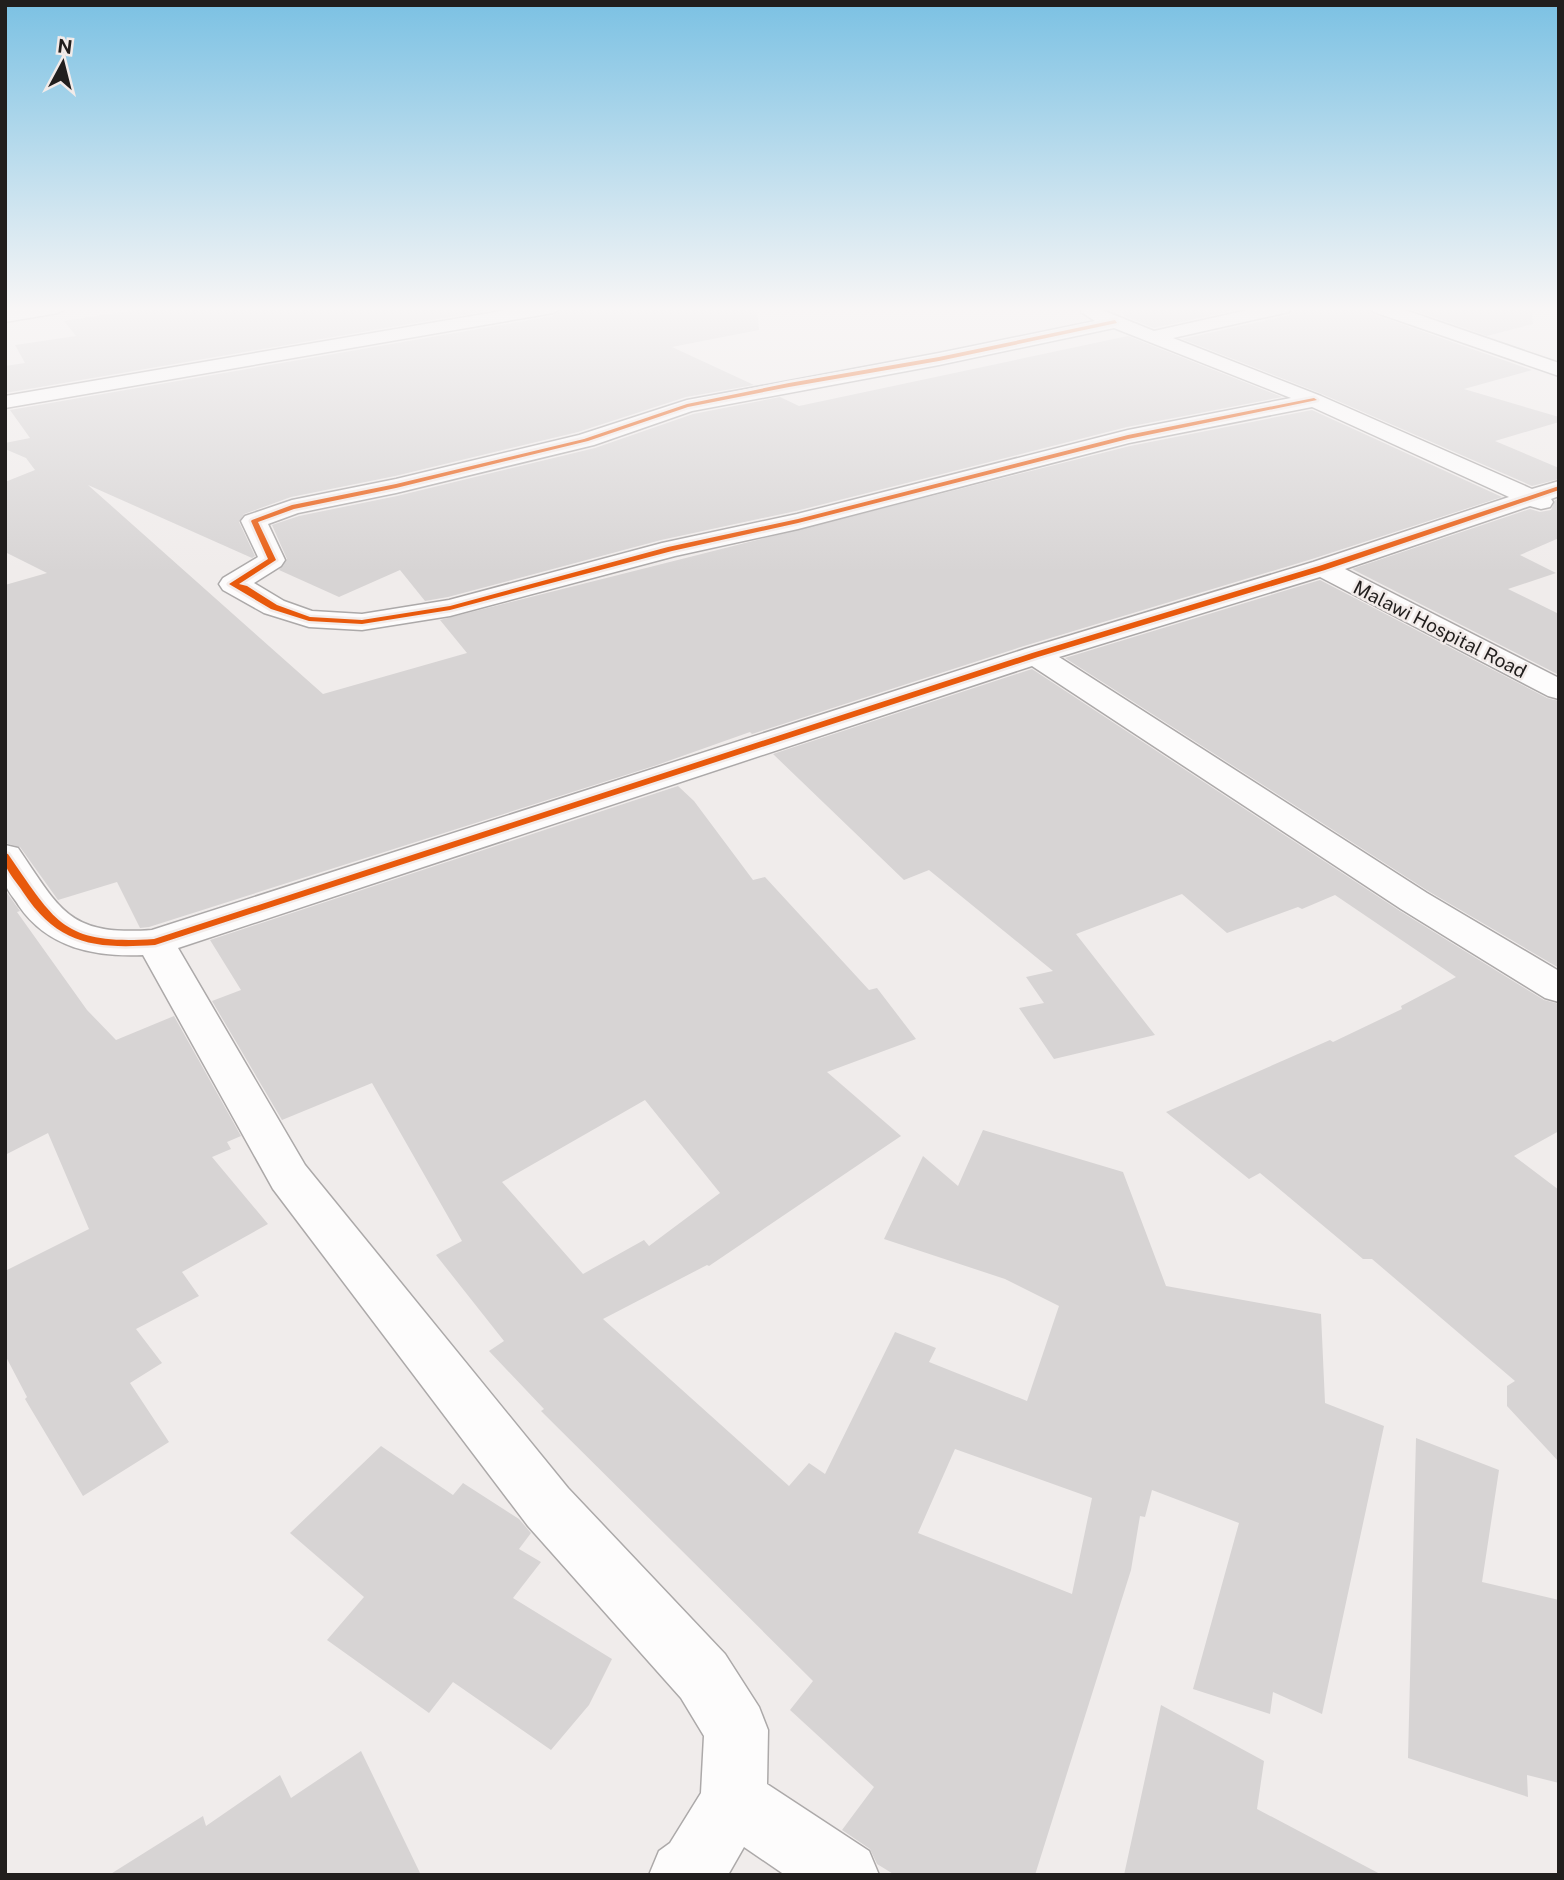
<svg xmlns="http://www.w3.org/2000/svg" width="1564" height="1880" font-family="'Public Sans',sans-serif">
	<style>
		.building { fill: #d7d4d4; fill-rule: evenodd }
		.lines { fill: none; stroke-linecap: round; stroke-linejoin: round }
		.minor-casing { stroke: #aca9a9; stroke-width: 3 }
		.minor { fill: #fdfcfc; fill-rule: evenodd }
		.cycleway-casing { stroke: #f2ebe9; stroke-width: 5 }
		.cycleway { fill: #e8590c; fill-rule: evenodd }
		.labels { text-anchor: middle; dominant-baseline: central; stroke-width: 5; stroke-linejoin: round; paint-order: stroke }
		.far-street-label { font-size: 19px; fill: #211e1d; stroke: #f2ebe9 }
	</style>
	<rect width="100%" height="100%" fill="#f0eceb"/>
	<!-- building -->
	<path class="building" d="M149,308H502L5,393V366L25,363L15,345L76,336L64,321Z
		M565,308H757L759,330L672,347L754,385L686,397L578,432L395,476L291,497L244,514L239,522L255,556L252,558L88,485L323,694L467,653L440,620L1130,446L1312,410L1502,497L1312,559L1024,646L752,734L750,732L657,765L149,927L140,928L117,882L58,900L20,847L5,843V585L47,573L5,552V482L35,470L26,458L5,449V443L30,438L10,410L553,316Z
		M1122,308H1244L1154,328L1124,316Z
		M1294,308H1369L1373,314L1532,370L1464,389L1559,417V422L1495,441L1559,468V479L1532,486L1322,394L1182,339L1290,315Z
		M1408,308H1531L1533,324L1487,336Z
		M1128,336L1282,397L1127,427L796,511L661,540L448,597L425,601L400,570L339,597L279,570L287,559L272,525L299,516L397,496L595,448L693,414L780,397L799,406Z
		M1559,499V538L1520,555L1556,573L1508,589L1559,614V675L1352,569L1530,509L1540,512L1551,510L1555,500Z
		M1320,580L1547,698L1559,701V968L1428,891L1065,658Z
		M1032,669L1400,911L1544,1000L1559,1004V1131L1514,1156L1559,1190V1462L1507,1406V1386L1515,1381L1372,1259H1363L1260,1173L1249,1179L1166,1112L1330,1040L1333,1042L1402,1009L1401,1006L1456,977L1335,895L1302,909L1298,907L1227,933L1182,894L1076,934L1155,1035L1054,1059L1019,1008L1044,1003L1026,977L1053,971L929,870L904,880L773,754Z
		M678,786L694,801L753,880L765,877L869,990L877,988L916,1039L827,1072L901,1136L709,1266L707,1265L603,1319L789,1486L809,1463L825,1474L895,1332L936,1348L929,1362L1027,1401L1059,1306L1005,1279L884,1239L923,1156L958,1186L983,1130L1123,1172L1166,1286L1321,1314L1325,1403L1384,1426L1322,1714L1273,1692L1270,1714L1193,1689L1239,1523L1152,1490L1145,1517L1140,1516L1131,1570L1035,1875H895L877,1864L870,1849L842,1830L874,1787L790,1710L813,1681L541,1411L544,1409L489,1351L504,1341L436,1255L462,1241L372,1083L282,1120L212,1001L241,990L210,940ZM645,1100L720,1193L649,1246L644,1240L583,1274L502,1182ZM955,1449L1092,1498L1072,1594L918,1533Z
		M5,890L20,911L17,912L87,1010L116,1040L174,1016L241,1136L227,1142L231,1149L212,1157L268,1224L182,1272L199,1296L136,1329L162,1363L130,1383L169,1442L83,1496L25,1399L27,1397L5,1355V1271L89,1229L48,1133L5,1155Z
		M1416,1438L1499,1470L1482,1582L1559,1600V1783L1527,1775L1528,1797L1408,1758Z
		M381,1446L453,1495L463,1483L519,1519L531,1533L519,1549L541,1562L513,1598L612,1659L589,1705L551,1750L453,1682L429,1713L327,1640L364,1597L290,1533Z
		M1161,1705L1264,1761L1257,1809L1382,1875H1124Z
		M361,1751L421,1875H109L203,1816L206,1826L280,1775L291,1798Z"/>
	<g class="lines">
		<defs>
			<path id="minor" d="M19,308H67L58,313L5,322V310Z
				M519,308H562L553,313L5,408V396Z
				M1083,308H1097L1154,331L1257,308H1292L1289,312L1173,338L1321,396L1532,489L1559,481V496L1551,499L1553,502L1550,507L1541,509L1530,506L1345,569L1559,678V699L1548,696L1320,577L1059,657L1427,893L1559,971V1002L1545,998L1401,909L1032,666L178,948L305,1165L568,1488L725,1654L759,1707L768,1730L767,1784L869,1851L879,1875H785L744,1847L728,1875H649L659,1851L670,1843L701,1793L704,1736L681,1698L528,1526L273,1189L143,955C94,957 48,948 19,906C15,899 7,891 5,883C3,871 5,857 5,845L18,848C61,911 69,936 152,930L1025,649L1313,562L1509,497L1312,407L1129,443L798,529L675,556L450,616L362,630L309,627L264,613L223,590L219,584L223,578L258,557L241,521L245,516L292,500L396,479L579,435L687,400L939,353L1095,321L1081,312ZM1114,328L1291,398L1128,430L797,514L662,543L449,600L362,614L312,611L284,601L254,583L281,566L285,560L268,524L298,513L396,493L594,445L692,411L939,365Z
				M1371,308H1399L1559,363V376L1374,312Z"/>
		</defs>
		<!-- minor casing -->
		<use href="#minor" class="minor-casing"/>
		<!-- minor -->
		<use href="#minor" class="minor"/>
		<defs>
			<path id="cycleway" d="M1115,320L1117,323L939,361L789,387L688,407L588,441L396,488L294,509L258,522L276,560L239,584L247,586L277,605L310,617L362,620L450,606L668,547L798,519L1128,435L1314,398L1317,400L1128,439L798,523L672,551L450,610L362,624L309,621L271,609L229,584L268,559L251,521L252,520L292,505L396,484L584,439L687,404L789,383L939,357Z
				M1559,486V490L1325,570L1038,657L155,945C95,949 58,945 23,892C18,884 8,873 5,864C5,863 5,854 5,853L8,854C56,923 63,945 154,939L1032,653L1319,566Z"/>
		</defs>
		<!-- cycleway casing -->
		<use href="#cycleway" class="cycleway-casing"/>
		<!-- cycleway -->
		<use href="#cycleway" class="cycleway"/>
	</g>
	<!-- sky -->
	<linearGradient id="sky" x2="0" y2="1"><stop stop-color="#7bc1e3"/><stop offset="0.54" stop-color="#f8f6f6"/><stop offset="1" stop-color="#f8f6f6" stop-opacity="0"/></linearGradient>
	<rect width="1564" height="572" fill="url(#sky)"/>
	<g class="labels">
		<!-- far-street labels -->
		<g class="far-street-label">
			<text transform="translate(1440 629) rotate(27)">Malawi Hospital Road</text>
		</g>
	</g>
	<!-- border -->
	<rect width="1564" height="1880" fill="none" stroke="#211e1d" stroke-width="14"/>
	<!-- north arrow -->
	<g transform="translate(63 63) rotate(7)" stroke="#f2ebe9" stroke-width="5" paint-order="stroke">
	<path d="M0-5L12 26L0 18L-12 26Z" fill="#211e1d"/>
	<text y="-10" font-size="19" font-weight="bold" text-anchor="middle" fill="#211e1d">N</text>
	</g>
</svg>
